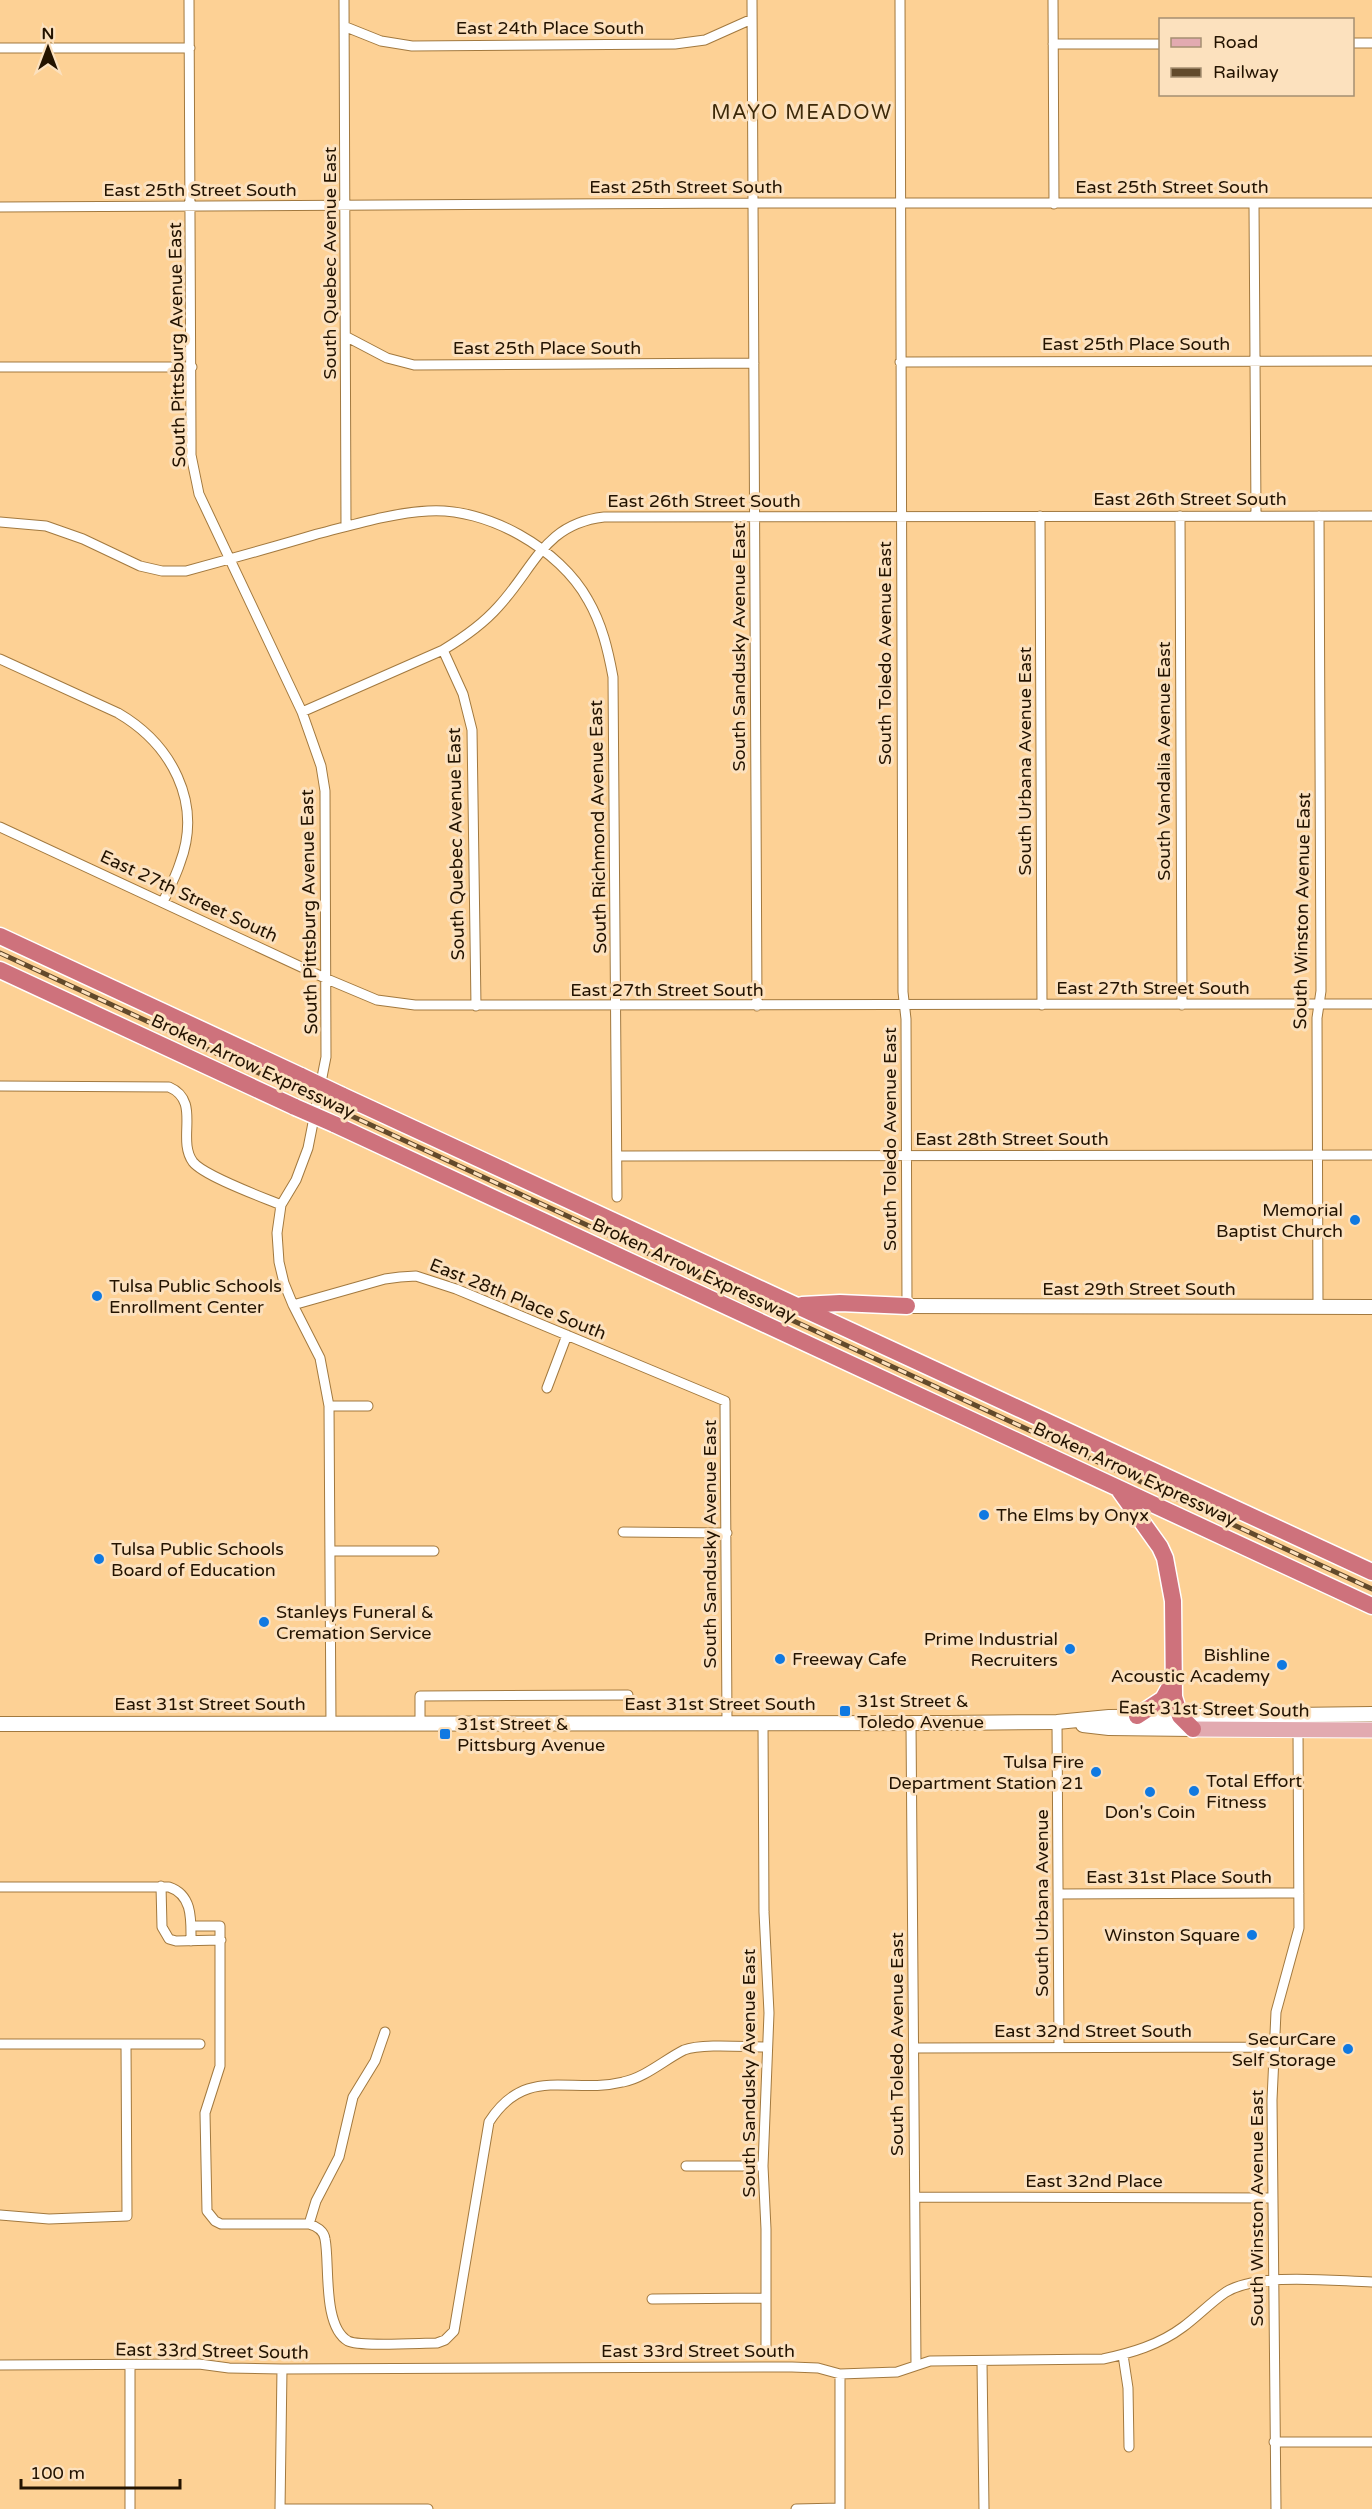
<svg xmlns="http://www.w3.org/2000/svg" width="1372" height="2509" font-family="'Varela Round',sans-serif">
	<style>
		.lines { fill: none; stroke-linecap: round; stroke-linejoin: round }
		.street-casing { stroke: #a2793f; stroke-width: 11 }
		.secondary-casing { stroke: #a2793f; stroke-width: 16 }
		.primary-casing { stroke: #fff; stroke-width: 17 }
		.highway-casing { stroke: #fff; stroke-width: 19 }
		.street { stroke: #fff; stroke-width: 9 }
		.secondary { stroke: #fff; stroke-width: 14 }
		.primary { stroke: #e2aab0; stroke-width: 15 }
		.highway { stroke: #ce727c; stroke-width: 16 }
		.rail-casing { stroke: #624a2b; stroke-width: 5 }
		.rail { stroke: #fce1be; stroke-width: 3; stroke-dasharray: 9; stroke-linecap: butt }
		.highway-bridge-casing { stroke: #fff; stroke-width: 19; stroke-linecap: butt }
		.highway-bridge { stroke: #ce727c; stroke-width: 16 }
		.poi-dot { fill: #1079e1; stroke: #fce1be; stroke-width: 2 }
		.labels { text-anchor: middle; dominant-baseline: central; stroke-width: 6; stroke-linejoin: round; paint-order: stroke }
		.street-label { font-size: 18px; fill: #231300; stroke: #fce1be }
		.poi-label { font-size: 18px; fill: #231300; stroke: #fce1be; text-anchor: start }
		.neighbourhood-label { font-size: 20px; letter-spacing: 1.5px; fill: #3d2909; stroke: #fce1be }
	</style>
	<rect width="100%" height="100%" fill="#fdd195"/>
	<g class="lines">
		<defs>
			<path id="street" d="M189,0L191,441V455L199,494L302,712L321,766L325,791L326,1057L308,1148L296,1180L281,1205L277,1233L279,1262L284,1283L293,1305L320,1358L329,1406L331,1724
				M344,0L346,526
				M752,0L757,1006
				M900,0L903,992L906,1019L907,1306
				M1053,0L1054,204
				M346,27L381,41L412,46L675,44L705,40L752,19
				M1352,43H1372
				M1053,44H1160
				M0,48H190
				M1254,204L1256,516
				M0,207L754,203H1372
				M347,337L387,358L414,365L754,363
				M900,362L1372,361
				M0,367H192
				M1040,516L1042,1005
				M1180,516L1182,1005
				M0,522L46,526L83,539L140,566L162,571H186C230,559 274,547 317,534C353,525 391,513 428,511C487,507 560,549 588,600C602,624 608,650 613,677L617,1197
				M443,650L463,694L472,730L476,1006
				M0,659L118,713C171,744 203,802 180,863C176,876 169,889 163,902
				M302,712L443,650C463,638 482,625 498,607C535,567 544,524 604,517L1372,516
				M0,827L327,979L377,1000L415,1005L1372,1004
				M0,1086L169,1087C202,1101 176,1139 193,1162C204,1176 262,1197 281,1205
				M617,1156L1372,1155
				M293,1305L385,1279L400,1277L416,1276L456,1289L725,1401L727,1723
				M1318,1307L1317,1018L1321,991L1319,516
				M547,1388L567,1335
				M329,1406H368
				M623,1532L727,1533
				M330,1551H434
				M1057,1722L1059,2047
				M763,1723L764,1912L769,2013L763,2166L766,2229V2351
				M420,1724V1696L628,1695
				M911,1724L916,2365
				M161,1886L162,1927L169,1939L176,1941L221,1940
				M0,1887H169C193,1895 191,1920 191,1941
				M1059,1894L1299,1893
				M191,1926H220V2066L205,2113L207,2211L215,2221L221,2224H309C316,2226 324,2231 325,2239C330,2263 322,2326 348,2341C360,2347 420,2343 437,2343L445,2340L454,2331L489,2122C526,2064 570,2095 623,2082C646,2077 664,2060 684,2050C701,2043 747,2047 767,2047
				M0,2044H200
				M914,2048L1273,2047
				M686,2166H763
				M915,2197L1272,2198
				M0,2215L49,2219L127,2216L126,2044
				M309,2224L316,2201L339,2157L353,2097L375,2061L385,2032
				M652,2299L766,2298
				M1123,2355L1128,2388L1129,2447
				M982,2362L984,2509
				M0,2365L199,2364L229,2368L282,2369L792,2367L818,2368L840,2374L897,2372L930,2361L1103,2359C1131,2353 1159,2345 1183,2327C1198,2316 1211,2302 1226,2292C1260,2272 1332,2281 1372,2282
				M130,2365V2509
				M840,2374V2509
				M1274,2442H1372
				M280,2509H428
				M280,2509L282,2369
				M796,2509L840,2508
				M1276,2509L1272,2100L1276,2012L1299,1928L1298,1730"/>
			<path id="secondary" d="M907,1306L1372,1307
				M0,1724L947,1723L1057,1722L1109,1717L1372,1714
				M1083,1725L1109,1728L1193,1729"/>
			<path id="primary" d="M1193,1729L1372,1730"/>
			<path id="highway" d="M0,936L301,1076
				M0,970L295,1107
				M341,1095L1372,1572
				M334,1124L1372,1606
				M802,1305L840,1303L907,1306
				M1120,1491L1160,1547L1165,1558L1173,1601L1174,1697L1180,1716L1193,1729
				M1137,1716L1163,1699L1173,1681"/>
		</defs>
		<!-- street casing -->
		<use href="#street" class="street-casing"/>
		<!-- secondary casing -->
		<use href="#secondary" class="secondary-casing"/>
		<!-- primary casing -->
		<use href="#primary" class="primary-casing"/>
		<!-- highway casing -->
		<use href="#highway" class="highway-casing"/>
		<!-- street -->
		<use href="#street" class="street"/>
		<!-- secondary -->
		<use href="#secondary" class="secondary"/>
		<!-- primary -->
		<use href="#primary" class="primary"/>
		<!-- highway -->
		<use href="#highway" class="highway"/>
		<defs>
			<path id="rail" d="M0,953L1372,1589"/>
		</defs>
		<!-- rail casing -->
		<use href="#rail" class="rail-casing"/>
		<!-- rail -->
		<use href="#rail" class="rail"/>
		<defs>
			<path id="highway-bridge" d="M301,1076L341,1095
				M295,1107L334,1124"/>
		</defs>
		<!-- highway-bridge casing -->
		<use href="#highway-bridge" class="highway-bridge-casing"/>
		<!-- highway-bridge -->
		<use href="#highway-bridge" class="highway-bridge"/>
	</g>
	<!-- markers -->
	<g class="poi-dot">
		<circle cx="1355" cy="1220" r="6"/>
		<circle cx="97" cy="1296" r="6"/>
		<circle cx="984" cy="1515" r="6"/>
		<circle cx="99" cy="1559" r="6"/>
		<circle cx="264" cy="1622" r="6"/>
		<circle cx="1070" cy="1649" r="6"/>
		<circle cx="780" cy="1659" r="6"/>
		<circle cx="1282" cy="1665" r="6"/>
		<rect x="839" y="1705" width="12" height="12" rx="3"/>
		<rect x="439" y="1728" width="12" height="12" rx="3"/>
		<circle cx="1096" cy="1772" r="6"/>
		<circle cx="1194" cy="1791" r="6"/>
		<circle cx="1150" cy="1792" r="6"/>
		<circle cx="1252" cy="1935" r="6"/>
		<circle cx="1348" cy="2049" r="6"/>
	</g>
	<g class="labels">
		<!-- street labels -->
		<g class="street-label">
			<text x="550" y="28">East 24th Place South</text>
			<text x="686" y="187">East 25th Street South</text>
			<text x="1172" y="187">East 25th Street South</text>
			<text x="200" y="190">East 25th Street South</text>
			<text transform="translate(330 263) rotate(-90)">South Quebec Avenue East</text>
			<text x="1136" y="344">East 25th Place South</text>
			<text transform="translate(177 345) rotate(-91)">South Pittsburg Avenue East</text>
			<text x="547" y="348">East 25th Place South</text>
			<text x="1190" y="499">East 26th Street South</text>
			<text x="704" y="501">East 26th Street South</text>
			<text transform="translate(739 647) rotate(-90)">South Sandusky Avenue East</text>
			<text transform="translate(885 653) rotate(-90)">South Toledo Avenue East</text>
			<text transform="translate(1025 761) rotate(-90)">South Urbana Avenue East</text>
			<text transform="translate(1164 761) rotate(-90)">South Vandalia Avenue East</text>
			<text transform="translate(598 827) rotate(-91)">South Richmond Avenue East</text>
			<text transform="translate(456 844) rotate(-91)">South Quebec Avenue East</text>
			<text transform="translate(189 896) rotate(25)">East 27th Street South</text>
			<text transform="translate(1302 911) rotate(-89)">South Winston Avenue East</text>
			<text transform="translate(309 912) rotate(-91)">South Pittsburg Avenue East</text>
			<text x="1153" y="988">East 27th Street South</text>
			<text x="667" y="990">East 27th Street South</text>
			<text transform="translate(253 1066) rotate(25)">Broken Arrow Expressway</text>
			<text transform="translate(890 1139) rotate(-90)">South Toledo Avenue East</text>
			<text x="1012" y="1139">East 28th Street South</text>
			<text transform="translate(694 1270) rotate(25)">Broken Arrow Expressway</text>
			<text x="1139" y="1289">East 29th Street South</text>
			<text transform="translate(518 1299) rotate(22)">East 28th Place South</text>
			<text transform="translate(1135 1474) rotate(25)">Broken Arrow Expressway</text>
			<text transform="translate(710 1544) rotate(-90)">South Sandusky Avenue East</text>
			<text x="210" y="1704">East 31st Street South</text>
			<text x="720" y="1704">East 31st Street South</text>
			<text transform="translate(1214 1709) rotate(1)">East 31st Street South</text>
			<text x="1179" y="1877">East 31st Place South</text>
			<text transform="translate(1042 1903) rotate(-90)">South Urbana Avenue</text>
			<text x="1093" y="2031">East 32nd Street South</text>
			<text transform="translate(897 2044) rotate(-90)">South Toledo Avenue East</text>
			<text transform="translate(749 2073) rotate(-90)">South Sandusky Avenue East</text>
			<text x="1094" y="2181">East 32nd Place</text>
			<text transform="translate(1257 2208) rotate(-90)">South Winston Avenue East</text>
			<text transform="translate(212 2351) rotate(1)">East 33rd Street South</text>
			<text x="698" y="2351">East 33rd Street South</text>
		</g>
		<!-- poi labels -->
		<g class="poi-label">
			<text x="1343" y="1210" text-anchor="end">Memorial<tspan x="1343" dy="21">Baptist Church</tspan></text>
			<text x="109" y="1286">Tulsa Public Schools<tspan x="109" dy="21">Enrollment Center</tspan></text>
			<text x="996" y="1515">The Elms by Onyx</text>
			<text x="111" y="1549">Tulsa Public Schools<tspan x="111" dy="21">Board of Education</tspan></text>
			<text x="276" y="1612">Stanleys Funeral &amp;<tspan x="276" dy="21">Cremation Service</tspan></text>
			<text x="1058" y="1639" text-anchor="end">Prime Industrial<tspan x="1058" dy="21">Recruiters</tspan></text>
			<text x="1270" y="1655" text-anchor="end">Bishline<tspan x="1270" dy="21">Acoustic Academy</tspan></text>
			<text x="792" y="1659">Freeway Cafe</text>
			<text x="857" y="1701">31st Street &amp;<tspan x="857" dy="21">Toledo Avenue</tspan></text>
			<text x="457" y="1724">31st Street &amp;<tspan x="457" dy="21">Pittsburg Avenue</tspan></text>
			<text x="1084" y="1762" text-anchor="end">Tulsa Fire<tspan x="1084" dy="21">Department Station 21</tspan></text>
			<text x="1206" y="1781">Total Effort<tspan x="1206" dy="21">Fitness</tspan></text>
			<text x="1150" y="1812" text-anchor="middle">Don's Coin</text>
			<text x="1240" y="1935" text-anchor="end">Winston Square</text>
			<text x="1336" y="2039" text-anchor="end">SecurCare<tspan x="1336" dy="21">Self Storage</tspan></text>
		</g>
		<!-- neighbourhood labels -->
		<g class="neighbourhood-label">
			<text x="802" y="113">MAYO MEADOW</text>
		</g>
	</g>
	<!-- legend -->
	<rect x="1159" y="18" width="195" height="78" fill="#fce1be" stroke="#a58f72" stroke-width="1.5"/>
	<rect x="1171" y="38" width="30" height="9" fill="#e2aab0" stroke="#a58f72" stroke-width="1.5"/>
	<text x="1213" y="48" font-size="18" fill="#231300">Road</text>
	<rect x="1171" y="68" width="30" height="9" fill="#624a2b" stroke="#a58f72" stroke-width="1.5"/>
	<text x="1213" y="78" font-size="18" fill="#231300">Railway</text>
	<!-- north arrow -->
	<g transform="translate(48 48)" stroke="#fce1be" stroke-width="4.5" paint-order="stroke">
	<path d="M0-4.5L10 22L0 15L-10 22Z" fill="#231300"/>
	<text y="-9" font-size="16" font-weight="bold" text-anchor="middle" fill="#231300">N</text>
	</g>
	<!-- scale -->
	<path d="M21 2479v9h159v-9" fill="none" stroke="#231300" stroke-width="3"/>
	<text x="30" y="2479" font-size="18" fill="#231300" stroke="#fce1be" stroke-width="4.5" paint-order="stroke">100 m</text>
</svg>
